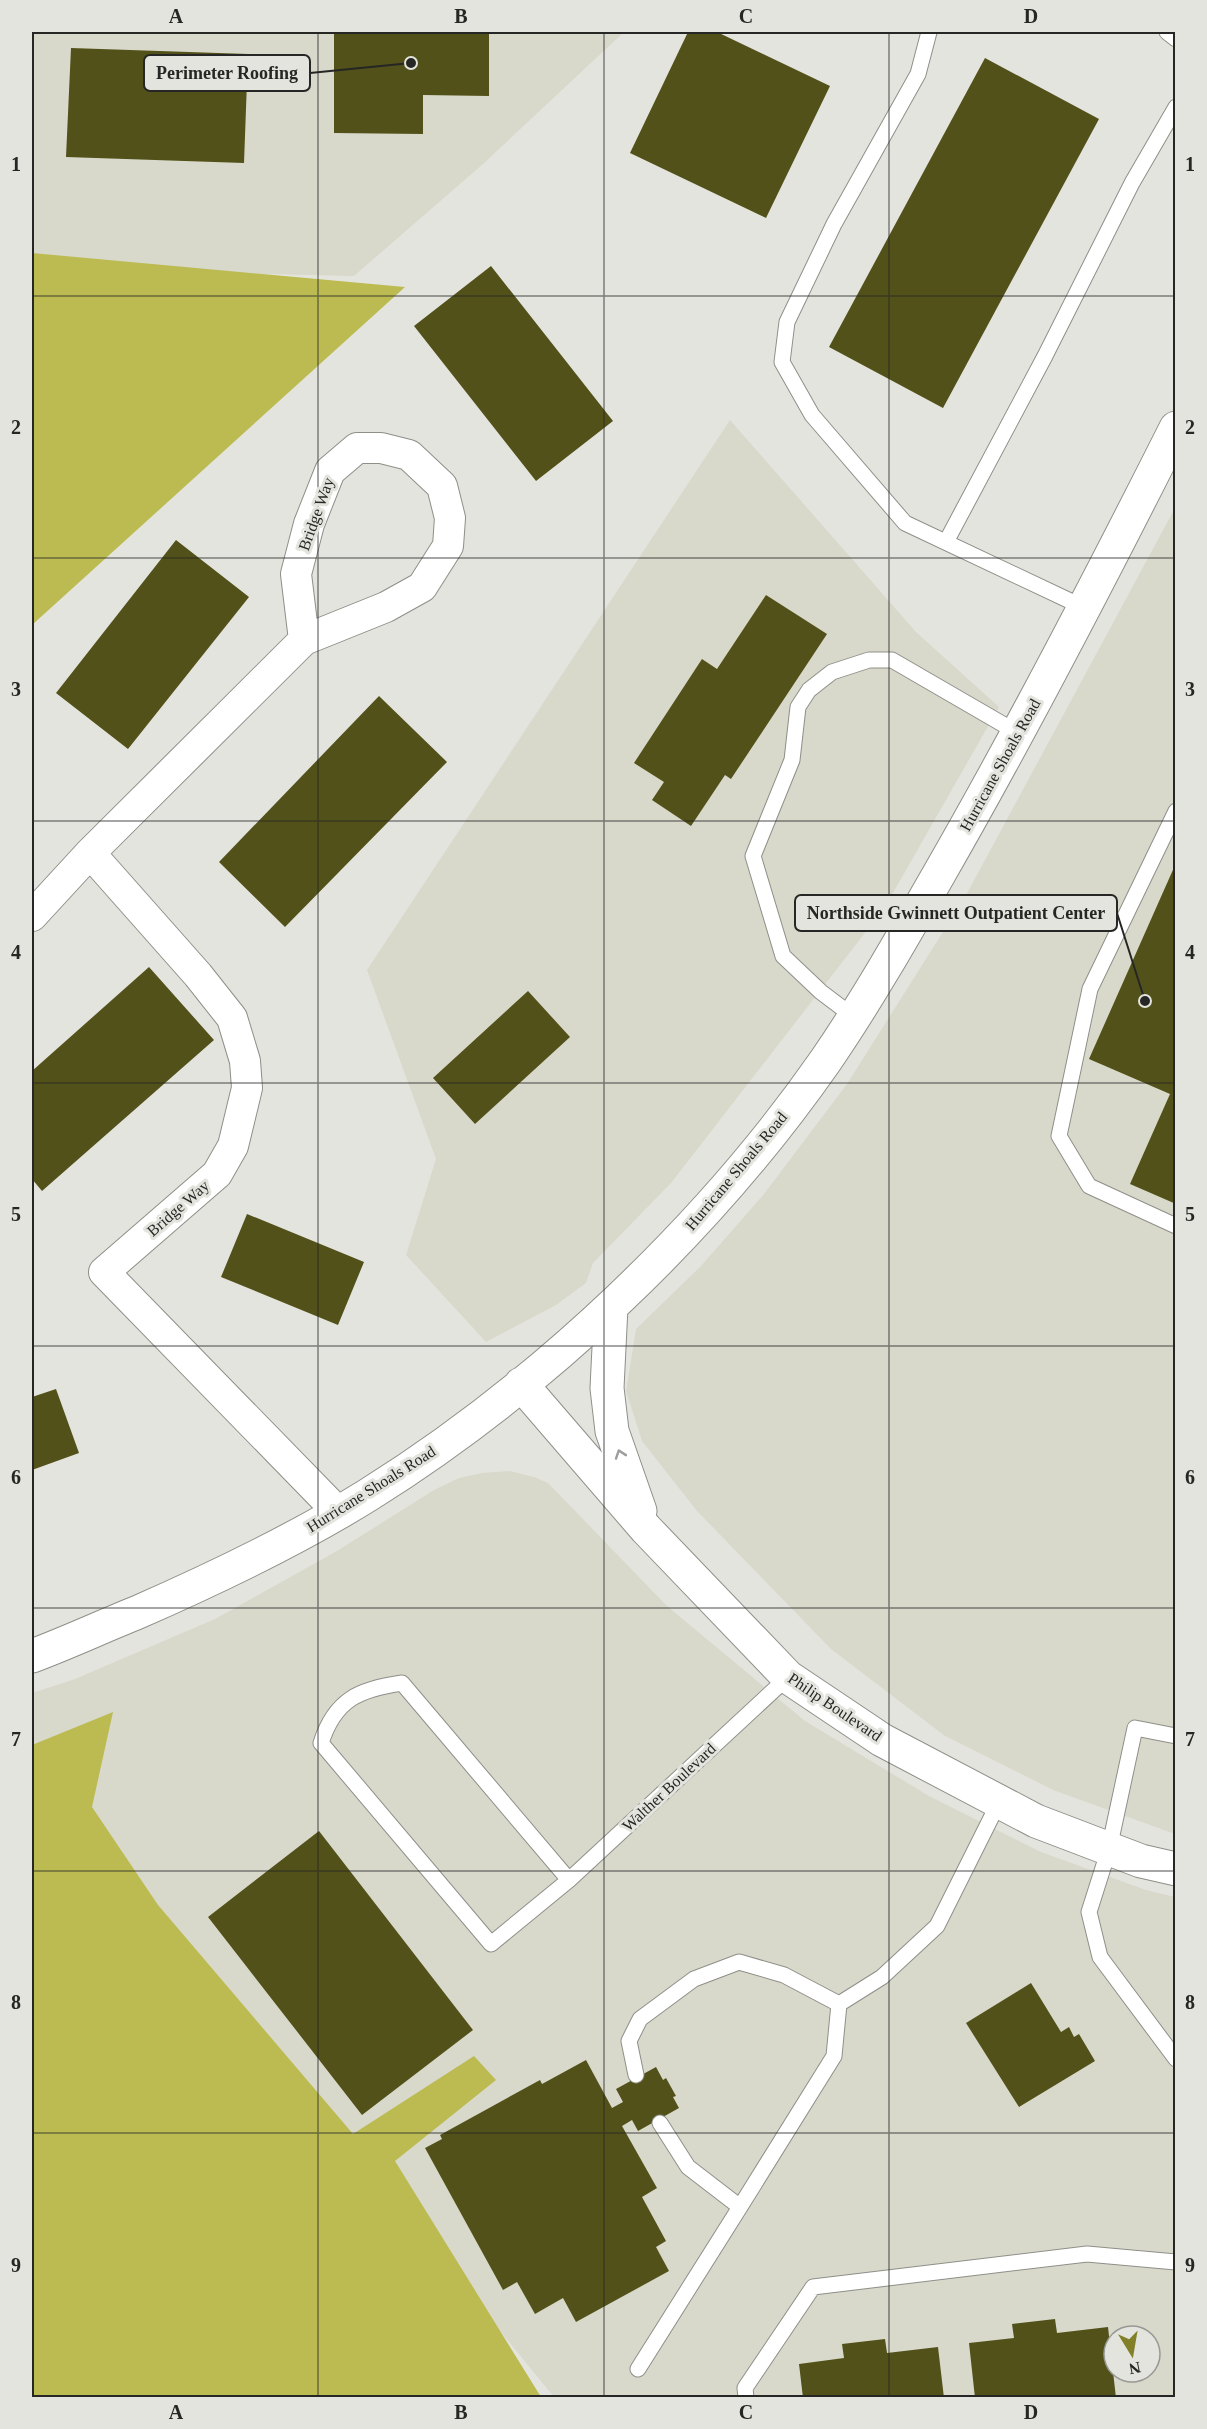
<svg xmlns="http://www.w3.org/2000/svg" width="1207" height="2429" font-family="Georgia,serif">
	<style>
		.built { fill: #d8d9cb; fill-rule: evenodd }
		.forest { fill: #bbbb52 }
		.building { fill: #525119 }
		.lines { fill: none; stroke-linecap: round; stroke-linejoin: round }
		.lane-casing { stroke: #8f8f89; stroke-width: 17 }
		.street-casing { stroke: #8f8f89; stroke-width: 32 }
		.secondary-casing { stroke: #8f8f89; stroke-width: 35 }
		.lane { stroke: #fff; stroke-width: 15 }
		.street { stroke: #fff; stroke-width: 30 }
		.secondary { stroke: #fff; stroke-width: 33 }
		.oneway { stroke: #9d9d9c }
		.grid { fill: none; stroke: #262624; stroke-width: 1.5; stroke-opacity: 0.55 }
		.labels { text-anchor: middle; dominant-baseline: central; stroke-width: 6; stroke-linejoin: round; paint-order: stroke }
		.street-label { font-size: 16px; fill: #262624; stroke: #e4e4de }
		.leader { fill: none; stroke: #262624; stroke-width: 2 }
		.callout-dot { fill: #262624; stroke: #e4e4de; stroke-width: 2 }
		.callout { fill: #e4e4de; stroke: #262624; stroke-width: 2 }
		.callout-label { font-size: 18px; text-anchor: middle; font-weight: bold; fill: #262624 }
		.neatline { fill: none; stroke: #262624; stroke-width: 2 }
		.grid-label { font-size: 20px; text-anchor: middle; font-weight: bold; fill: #262624 }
	</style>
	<rect width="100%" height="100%" fill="#e4e4de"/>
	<!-- built -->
	<path class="built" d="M32,32H624L483,164L354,276L32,269Z
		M730,420L916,632L999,707L885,907L671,1183L593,1263L586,1283L556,1305L486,1342L406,1255L436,1159L367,970Z
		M1175,508V1834L1053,1790L945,1736L831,1649L697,1511L642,1441L626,1391L636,1329L701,1266L764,1194L847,1084L965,897Z
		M510,1471L534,1477L548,1483L667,1606L805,1721L929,1796L1041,1852L1146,1890L1175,1897V2397H554L32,1758V1693L75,1679L215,1619L337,1551L434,1490L459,1478L482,1473ZM1114,2336H1150V2372H1114Z"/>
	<!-- forest -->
	<path class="forest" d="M32,253L405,287L32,625Z
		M113,1712L92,1807L158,1905L353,2134L474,2056L496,2080L395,2161L541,2397H32V1745Z"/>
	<!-- building -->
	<path class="building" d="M334,32H489V96L423,95V134L334,133Z
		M688,32H717L830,86L766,218L630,153Z
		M71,48L248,54L244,163L66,157Z
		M985,58L1099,119L943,408L829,347Z
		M491,266L613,421L536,481L414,326Z
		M176,540L249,597L128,749L56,693Z
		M766,595L827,634L731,779L725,775L691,826L652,800L664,782L634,763L702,659L717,669Z
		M379,696L447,762L285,927L219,862Z
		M1176,863V1204L1130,1184L1170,1094L1089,1059Z
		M149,967L214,1040L42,1191L32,1179V1071Z
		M528,991L570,1037L475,1124L433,1078Z
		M247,1214L364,1262L338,1325L221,1277Z
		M56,1389L79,1453L32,1470V1397Z
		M319,1831L473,2030L362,2115L208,1917Z
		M1031,1983L1061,2032L1069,2027L1074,2037L1079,2034L1095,2061L1019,2107L966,2023Z
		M586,2060L612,2108L623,2102L616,2089L656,2067L663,2080L666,2078L676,2096L673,2097L679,2108L638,2131L632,2120L622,2126L657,2188L642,2197L666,2241L656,2247L669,2271L576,2322L563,2298L535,2314L517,2282L503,2290L425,2148L442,2139L440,2135L540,2080L542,2084Z
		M1055,2319L1057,2333L1108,2327L1116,2398H975L969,2343L1014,2338L1012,2324Z
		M885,2339L887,2353L938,2347L944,2398H803L799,2364L844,2358L842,2344Z"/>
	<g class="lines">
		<defs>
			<path id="lane" d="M929,32L918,74L834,224L787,322L782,362L812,415L905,523L1085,608
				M1167,32L1176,39
				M946,542L1045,356L1132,183L1176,107
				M1176,811L1090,989L1059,1136L1089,1186L1176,1226
				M854,1017L821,992L783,956L753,856L792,760L798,707L809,690L832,672L869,660H892L1018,733
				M1176,1736L1135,1728L1109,1849L1089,1912L1100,1957L1176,2059
				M569,1880L402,1683C360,1689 335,1699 321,1743L491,1944L569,1880L788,1677
				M636,2075L629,2041L640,2019L694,1979L739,1962L784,1975L839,2004L882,1977L937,1926L999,1802
				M660,2123L688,2167L740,2207L834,2056L839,2004
				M638,2369L740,2207
				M746,2398L745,2388L813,2287L1087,2254L1176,2262"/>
			<path id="street" d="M357,448H381L409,455L442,486L450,518L448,546L422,587L386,607L304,640L296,574L309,524L330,471Z
				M90,853L198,975L232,1018L245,1061L247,1088L233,1146L217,1174L104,1272L338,1512
				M32,916L90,853L304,640"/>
			<path id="secondary" d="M611,1307L607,1388L612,1431L640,1511
				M521,1384L646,1529L788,1677L882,1740L1036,1821L1141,1861L1176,1869
				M32,1656C67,1643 101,1627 136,1613C216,1578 294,1541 368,1495C542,1386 709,1228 826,1060C867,1000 903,937 939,874C1023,728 1100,579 1176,428"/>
		</defs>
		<!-- lane casing -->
		<use href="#lane" class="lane-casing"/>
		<!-- street casing -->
		<use href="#street" class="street-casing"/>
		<!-- secondary casing -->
		<use href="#secondary" class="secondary-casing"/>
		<!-- lane -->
		<use href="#lane" class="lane"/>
		<!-- street -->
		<use href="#street" class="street"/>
		<!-- secondary -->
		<use href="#secondary" class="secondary"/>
	</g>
	<!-- one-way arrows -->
	<defs><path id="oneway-chevron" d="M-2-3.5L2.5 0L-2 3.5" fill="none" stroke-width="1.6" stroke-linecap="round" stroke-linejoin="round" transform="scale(1.5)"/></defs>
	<use class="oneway" href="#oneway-chevron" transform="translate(620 1454) rotate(-109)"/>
	<!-- grid -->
	<path class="grid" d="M318,32V2398M604,32V2398M889,32V2398M32,296H1176M32,558H1176M32,821H1176M32,1083H1176M32,1346H1176M32,1608H1176M32,1871H1176M32,2133H1176"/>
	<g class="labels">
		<!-- street labels -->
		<g class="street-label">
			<text transform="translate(316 514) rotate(-70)">Bridge Way</text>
			<text transform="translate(1000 765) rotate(-61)">Hurricane Shoals Road</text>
			<text transform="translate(736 1171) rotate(-50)">Hurricane Shoals Road</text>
			<text transform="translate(178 1208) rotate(-41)">Bridge Way</text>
			<text transform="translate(371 1489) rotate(-32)">Hurricane Shoals Road</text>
			<text transform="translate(835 1707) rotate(34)">Philip Boulevard</text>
			<text transform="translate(669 1787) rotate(-43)">Walther Boulevard</text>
		</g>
	</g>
	<!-- callouts -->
	<path class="leader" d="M411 63L310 73M1145 1001L1117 913"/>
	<g class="callout-dot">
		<circle cx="411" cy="63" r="6"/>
		<circle cx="1145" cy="1001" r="6"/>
	</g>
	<g class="callout">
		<rect x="144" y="55" width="166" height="36" rx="6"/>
		<rect x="795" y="895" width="322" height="36" rx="6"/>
	</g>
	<g class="callout-label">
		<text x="227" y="79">Perimeter Roofing</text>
		<text x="956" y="919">Northside Gwinnett Outpatient Center</text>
	</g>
	<!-- border -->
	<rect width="1207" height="2429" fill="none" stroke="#e4e4de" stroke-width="66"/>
	<!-- north arrow -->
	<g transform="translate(1132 2354) rotate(169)"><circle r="28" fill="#e4e4de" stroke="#989894" stroke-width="1.5"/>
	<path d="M0-4.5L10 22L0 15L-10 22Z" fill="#818029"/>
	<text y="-9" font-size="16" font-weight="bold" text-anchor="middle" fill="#262624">N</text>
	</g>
	<rect x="33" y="33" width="1141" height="2363" class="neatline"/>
	<g class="grid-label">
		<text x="176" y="23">A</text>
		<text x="461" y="23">B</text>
		<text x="746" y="23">C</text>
		<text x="1031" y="23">D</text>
		<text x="16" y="171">1</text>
		<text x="1190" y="171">1</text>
		<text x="16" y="434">2</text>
		<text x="1190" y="434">2</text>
		<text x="16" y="696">3</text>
		<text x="1190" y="696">3</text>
		<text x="16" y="959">4</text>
		<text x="1190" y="959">4</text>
		<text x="16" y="1221">5</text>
		<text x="1190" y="1221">5</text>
		<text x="16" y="1484">6</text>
		<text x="1190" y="1484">6</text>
		<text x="16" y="1746">7</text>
		<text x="1190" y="1746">7</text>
		<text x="16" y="2009">8</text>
		<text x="1190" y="2009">8</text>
		<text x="16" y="2272">9</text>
		<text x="1190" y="2272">9</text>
		<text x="176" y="2419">A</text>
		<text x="461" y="2419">B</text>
		<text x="746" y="2419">C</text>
		<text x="1031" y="2419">D</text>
	</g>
</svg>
